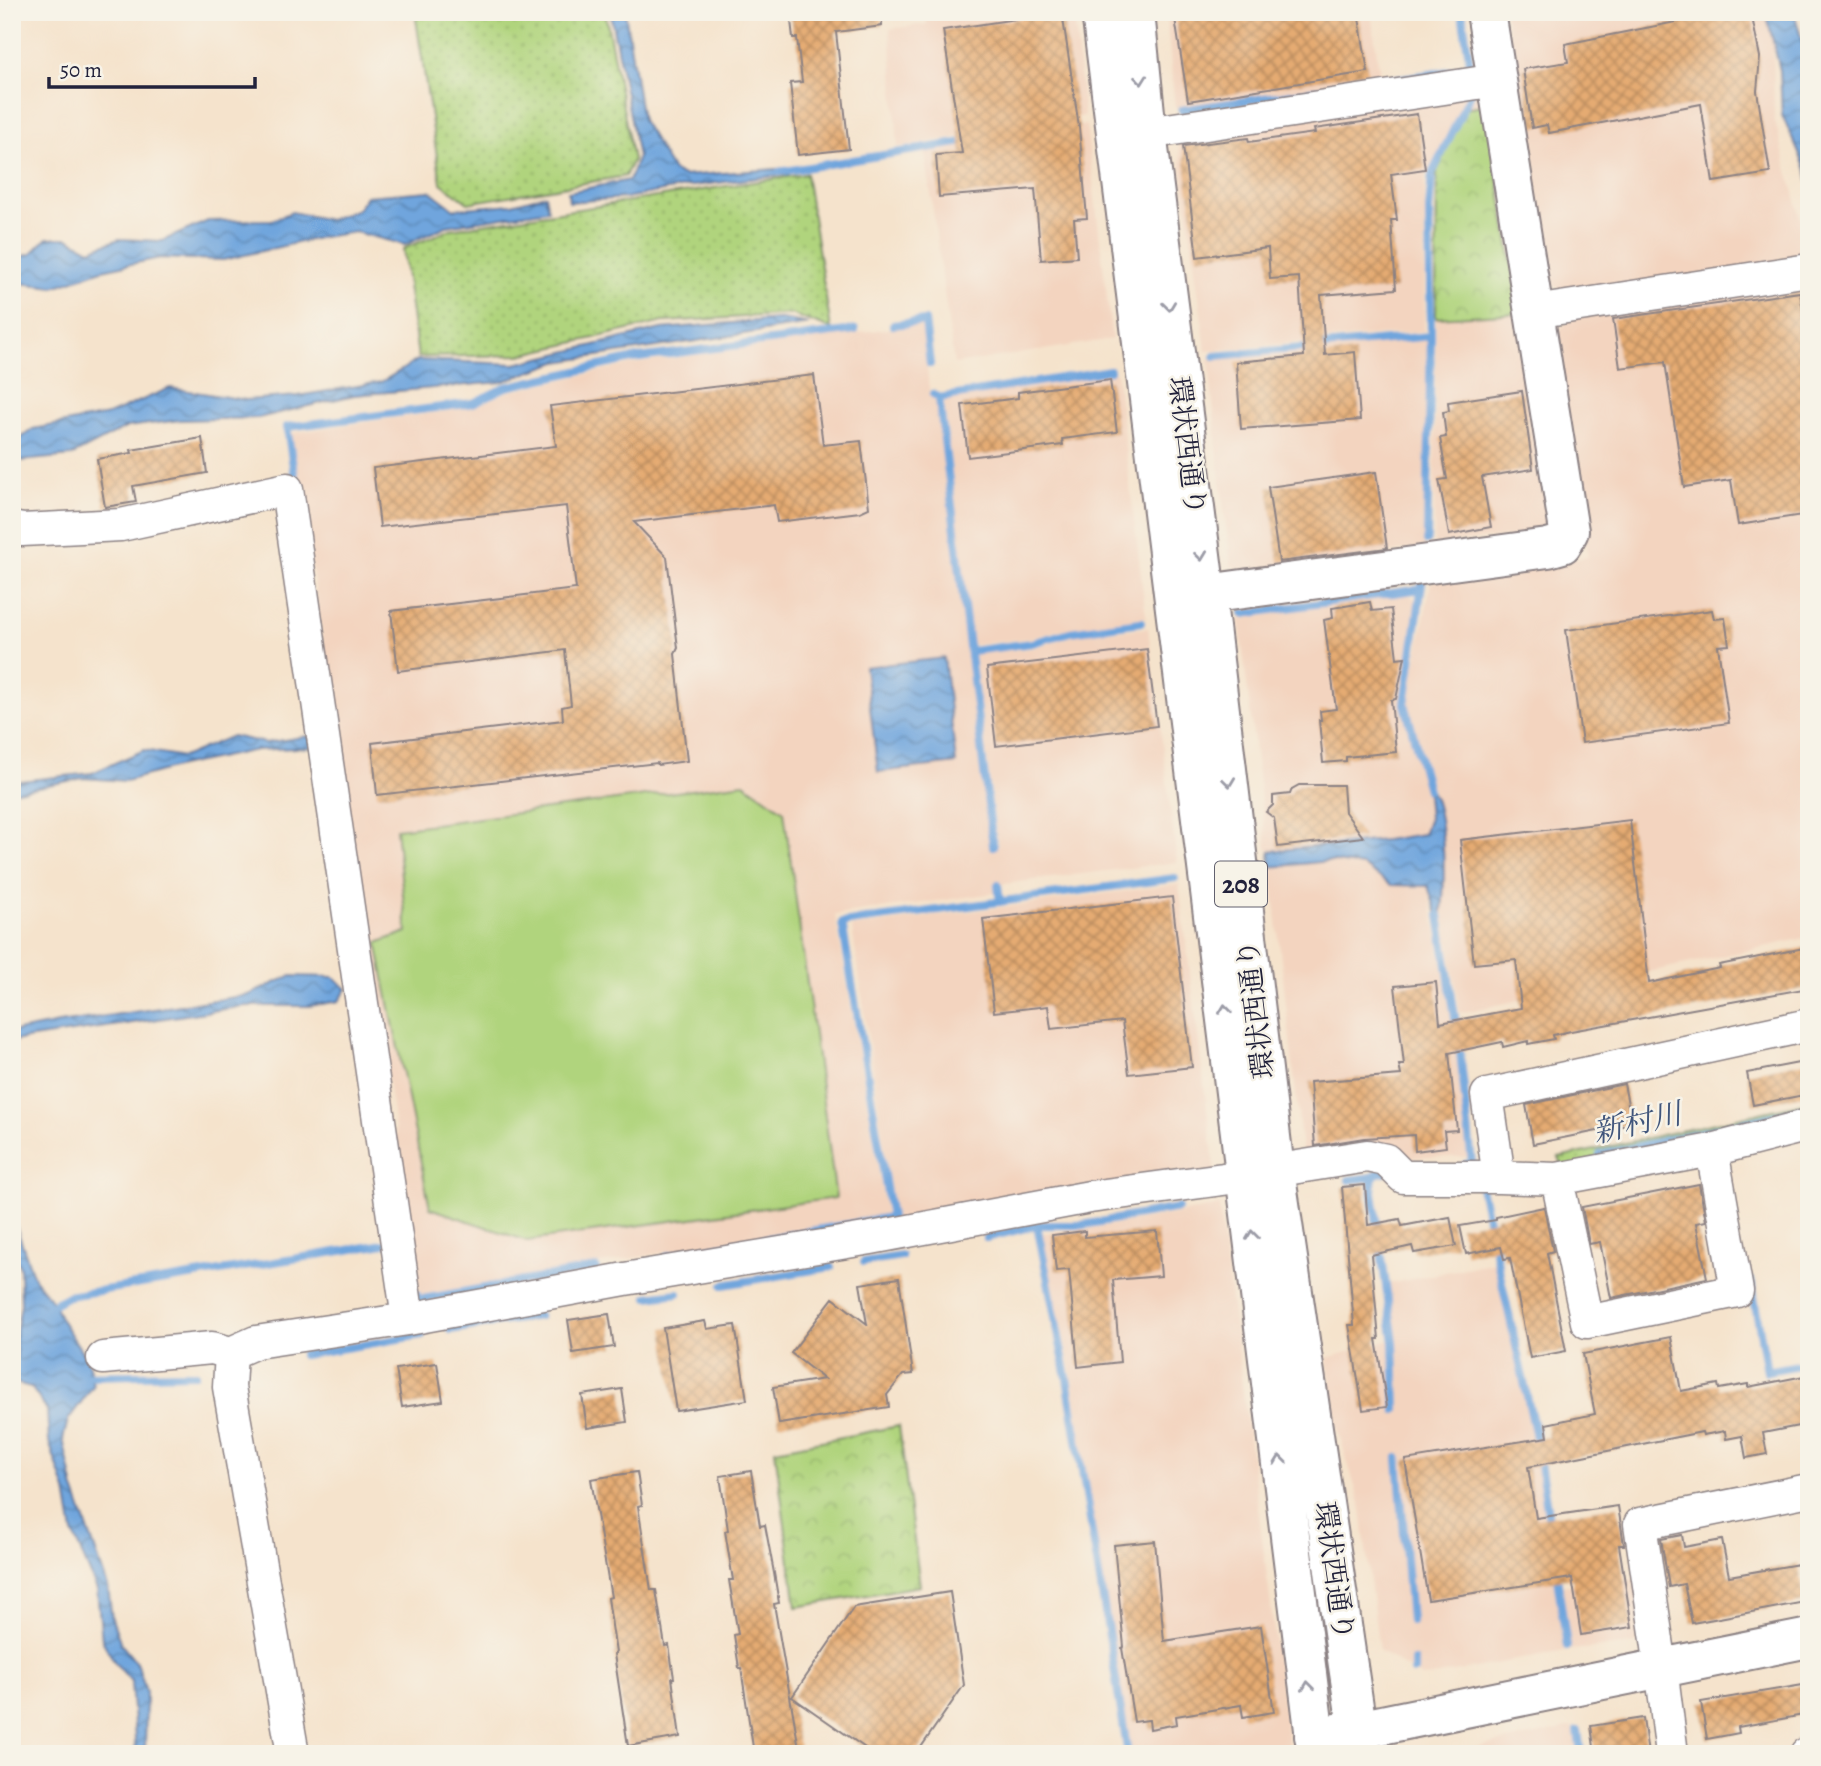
<svg xmlns="http://www.w3.org/2000/svg" width="1821" height="1766" font-family="Alegreya,'Noto Serif JP',serif">
	<style>
		.built { fill: #f3d4bf }
		.grass { fill: url(#grass-dots); stroke: #697b5c; stroke-width: 2 }
		.park { fill: url(#park-crowns); stroke: #697b5c; stroke-width: 2 }
		.pitch { fill: #b0d47d; stroke: #697b5c; stroke-width: 2 }
		.water { fill: url(#water-waves); stroke: #48648c; stroke-width: 2 }
		.lines { fill: none; stroke-linecap: round; stroke-linejoin: round }
		.stream { stroke: #6fa5dd; stroke-width: 8 }
		.building { fill: url(#building-cross-hatch) }
		.minor-casing { stroke: #8c8284; stroke-width: 35 }
		.tertiary-casing { stroke: #8c8284; stroke-width: 42 }
		.trunk-casing { stroke: #8c8284; stroke-width: 42 }
		.minor { stroke: #fff; stroke-width: 32 }
		.tertiary { stroke: #fff; stroke-width: 38 }
		.trunk { stroke: #fff; stroke-width: 38 }
		.oneway { stroke: #9c9ca7 }
		.labels { text-anchor: middle; dominant-baseline: central; stroke-width: 5; stroke-linejoin: round; paint-order: stroke }
		.shield { fill: #f7f3e8; stroke: #62616f; stroke-width: 2 }
		.shield-label { font-size: 26px; font-weight: bold; fill: #22223b }
		.street-label { font-size: 28px; fill: #22223b; stroke: #f7f3e8 }
		.water-label { font-size: 30px; font-style: italic; fill: #41567c; stroke: #f7f3e8 }
	</style>
	<defs>
		<pattern id="grass-dots" width="8" height="8" patternUnits="userSpaceOnUse" patternTransform="scale(1.75)"><rect width="8" height="8" fill="#b0d47d"/><path d="M2 2h.1M6 6h.1" fill="none" stroke="#97b66d" stroke-width="1.8" stroke-linecap="round"/></pattern>
		<pattern id="park-crowns" width="20" height="18" patternUnits="userSpaceOnUse" patternTransform="scale(1.75)"><rect width="20" height="18" fill="#b0d47d"/><path d="M2 6a3 3 0 1 1 6 0M12 15a3 3 0 1 1 6 0" fill="none" stroke="#97b66d"/></pattern>
		<pattern id="water-waves" width="16" height="10" patternUnits="userSpaceOnUse" patternTransform="scale(1.75)"><rect width="16" height="10" fill="#6fa5dd"/><path d="M0 5q4-4 8 0t8 0" fill="none" stroke="#5b86b4"/></pattern>
		<pattern id="building-cross-hatch" width="8" height="8" patternUnits="userSpaceOnUse" patternTransform="scale(1.75)"><rect width="8" height="8" fill="#e5ab72"/><path d="M0 0l8 8M0 8l8-8" fill="none" stroke="#b98b5f"/></pattern>
	</defs>
	<rect width="100%" height="100%" fill="#f7f3e8"/>
	<filter id="ink" filterUnits="userSpaceOnUse"><feTurbulence type="fractalNoise" baseFrequency=".0143" numOctaves="2"/><feDisplacementMap in="SourceGraphic" scale="14" xChannelSelector="R" yChannelSelector="G"/><feConvolveMatrix kernelMatrix="1 2 1 2 8 2 1 2 1" color-interpolation-filters="sRGB"/></filter>
	<filter id="wash" filterUnits="userSpaceOnUse"><feTurbulence type="fractalNoise" baseFrequency=".00686" numOctaves="4" result="noise"/><feDisplacementMap in="SourceGraphic" scale="28" xChannelSelector="R" yChannelSelector="G"/><feGaussianBlur stdDeviation="1.57" result="paint"/><feColorMatrix in="noise" values="0 0 0 0 0 0 0 0 0 0 0 0 0 0 0 0 0 1.4 0 .05"/><feComposite in="paint" operator="in"/></filter>
	<g filter="url(#wash)">
		<rect width="100%" height="100%" fill="#f5e3cc"/>
		<!-- built -->
		<path class="built" d="M925,12H1074L1084,116L898,147L890,29L927,24Z
			M1166,12H1371L1380,77L1175,108Z
			M1505,12H1766L1773,37L1774,118L1809,250V259L1568,295L1548,281Z
			M1479,71L1486,104L1466,108L1425,177L1424,331L1206,351L1175,118Z
			M1086,125L1112,339L954,364L925,151Z
			M1809,283V937L1460,1013L1443,911V846L1436,801L1408,703L1431,582L1588,557L1556,334L1571,318Z
			M1520,313L1550,515L1546,526L1528,535L1434,544L1436,318Z
			M922,324L930,396L937,403L990,848L998,846L974,654L1033,648L1079,634L1148,628L1177,862L996,885L995,893L835,915L886,1214L420,1295L292,433L474,407L507,392L633,364Z
			M1427,339L1424,547L1246,575L1231,565L1219,470L1209,359Z
			M1116,372L1146,617L1059,630L1032,638L971,645L944,399Z
			M1408,594L1416,600L1401,703L1426,789L1429,818L1423,834L1385,840L1270,851L1267,848L1239,619Z
			M1329,861L1363,866L1391,885L1428,886L1450,1011L1469,1157L1303,1158L1271,867Z
			M1179,884L1215,1173L895,1220L852,927Z
			M1219,1206L1290,1754H1130L1112,1645L1071,1371L1041,1233L1088,1229Z
			M1495,1262L1533,1435L1564,1651L1422,1678L1379,1650L1360,1503L1336,1423L1327,1358L1391,1340L1388,1284Z
			M1637,1579L1645,1643L1571,1650L1561,1586Z
			M1573,1727L1577,1754H1449L1450,1753Z"/>
		<!-- grass -->
		<path class="grass" d="M415,12H605L633,160L625,176L468,203L441,183Z
			M806,174L831,329L791,314L663,322L520,355L418,357L403,249L451,229Z
			M1809,1102V1114L1564,1170L1559,1158Z"/>
		<!-- park -->
		<path class="park" d="M1486,104L1520,313L1436,318L1437,171L1466,108Z
			M899,1426L920,1586L796,1607L775,1450Z"/>
		<!-- pitch -->
		<path class="pitch" d="M744,783L784,811L836,1198L527,1241L430,1208L377,943L407,932L396,829Z"/>
		<!-- water -->
		<path class="water" d="M610,12H625L642,120L673,171L683,176L789,168V174L684,187L625,198L569,202L568,192L629,180L638,157Z
			M1766,12H1794L1809,66V184L1807,171L1782,115L1780,70Z
			M430,191L454,209L512,204L545,195L548,210L446,226L405,245L355,232L322,237L223,260L160,258L102,270L54,287L12,282V259L31,254L47,238H68L90,250L119,239L162,241L208,221L272,220L292,212L329,220L358,209L366,196Z
			M780,319L809,324L557,362L501,382L354,395L258,418L180,420L127,427L71,456L20,461H12V445L33,429L108,415L170,388L246,400L298,396L381,382L418,360L515,364L661,329Z
			M944,658L956,763L878,772L865,667Z
			M232,736L265,743L308,736L314,747L256,750L180,766L126,781L83,778L12,792V782L92,773L144,750L183,757Z
			M1426,782C1429,788 1434,795 1436,802C1445,831 1446,893 1440,923L1428,886L1391,885L1363,866L1329,861L1271,867L1270,851L1385,840L1423,834L1429,818Z
			M290,976L334,977L347,989L339,1001L309,1006H245L12,1041V1032L59,1023L249,995Z
			M12,1215L34,1278L54,1304L60,1318L88,1361L93,1386L68,1420L63,1439L74,1489L108,1587L112,1619L121,1644L138,1665L146,1692L145,1754H136L131,1681L115,1663L102,1640L97,1590L73,1533L66,1491L49,1442L47,1410L31,1387L12,1382V1360L17,1356L15,1338L21,1305L20,1268L12,1246Z"/>
		<g class="lines">
			<!-- stream -->
			<path class="stream" d="M1462,12L1472,78
				M1182,110L1471,68
				M779,172L970,141
				M893,325L925,321L930,364
				M1215,356L1431,336
				M933,394L939,398L1110,370
				M939,398L993,846
				M296,486L287,427L473,403L506,387L631,359L855,330
				M1427,541L1431,336L1429,210L1432,174L1472,91
				M1422,584L1405,704L1428,790
				M1243,614L1421,589
				M971,651L1032,643L1070,632L1141,622
				M998,885L1000,902
				M1439,915L1457,1030
				M1459,1043L1472,1163L1466,1164
				M1600,1155L1809,1108
				M1349,1180L1373,1177
				M1480,1183L1535,1432L1550,1527
				M1378,1231L1372,1185L1373,1177L1378,1173L1384,1172
				M986,1238L1037,1225
				M1380,1244L1394,1342L1396,1410
				M668,1256L891,1217L842,923L1175,878
				M864,1262L901,1256
				M1751,1281L1767,1371L1809,1363
				M723,1285L831,1267
				M417,1295V1300L596,1268
				M648,1297L678,1293
				M45,1309L68,1296L384,1244
				M450,1330L539,1316
				M303,1355L422,1335
				M83,1376L195,1374
				M1398,1458L1411,1621
				M1556,1570L1567,1646
				M1414,1661V1671
				M1578,1731L1581,1754
				M1128,1754L1067,1378L1037,1225H1083L1178,1208"/>
		</g>
		<g id="blocks">
			<!-- building -->
			<path class="building" d="M790,12H882V26L836,32L849,149L798,155L790,83L802,82L797,38H793Z
				M1062,12L1079,127L1087,218L1074,219L1077,257L1041,260L1035,189L939,197L936,155L962,153L943,30Z
				M1174,12H1358L1368,72L1188,101Z
				M1726,12H1751L1760,57L1757,91L1770,173L1713,182L1701,104L1549,133L1547,125L1532,128L1523,69L1568,62L1565,44Z
				M1417,114L1425,169L1391,174L1397,220H1391L1396,289L1321,295L1325,355L1355,352L1360,420L1241,429L1236,362L1304,356L1299,277L1270,279L1268,248L1197,257L1183,146L1248,138L1249,142L1315,133L1314,129Z
				M1800,292L1809,347V514L1738,525L1731,480L1684,487L1665,362L1620,368L1613,319Z
				M814,375L823,445L861,441L869,508L860,512L777,522L774,505L634,522L667,557L678,648L675,654L687,761L658,765L657,763L377,795L372,743L563,720L562,707L571,705L565,650L398,671L391,611L576,589L566,506L380,527L373,468L556,446L550,406Z
				M1110,380L1117,432L1062,439L1063,445L968,457L962,405L1018,398V392Z
				M1522,391L1533,469L1482,477L1491,527L1449,535L1439,480L1447,479L1440,438L1446,437L1443,412L1449,411L1448,402Z
				M202,438L207,473L133,486L136,502L105,507L97,459L132,453L131,450Z
				M1376,472L1387,548L1279,562L1268,487Z
				M1370,602L1372,611L1391,609L1397,658L1405,657L1396,699L1391,700L1396,752L1346,757V761L1323,763L1319,720H1321L1320,711L1336,709L1324,620L1333,618L1332,608Z
				M1712,610L1714,619L1725,618L1729,645L1718,646L1729,723L1582,743L1566,630Z
				M1147,649L1157,726L996,746L987,668Z
				M1299,785H1343L1345,812L1363,837L1278,847L1274,818L1266,812L1273,805V796L1290,794L1292,789Z
				M1630,820L1649,983L1720,968L1719,965L1809,947V988L1571,1031L1553,1035L1554,1039L1528,1044V1041L1503,1047L1502,1042L1449,1053L1457,1130L1444,1131L1446,1147L1415,1151L1414,1135L1364,1138L1315,1146L1310,1082L1401,1075L1399,1065H1404L1395,986L1436,982L1440,1023L1521,1008L1516,960L1474,964L1460,840Z
				M1172,897L1192,1067L1129,1074L1122,1021L1051,1029L1048,1006L994,1012L983,919Z
				M1809,1061V1094L1753,1105L1747,1073Z
				M1624,1084L1632,1124L1533,1144L1526,1105Z
				M1699,1184L1706,1221L1696,1223L1707,1278L1611,1298L1600,1242L1589,1244L1582,1207Z
				M1365,1185L1368,1225L1400,1219L1402,1226L1450,1217L1456,1246L1414,1253L1412,1246L1371,1255L1379,1339H1376L1387,1407L1363,1410L1349,1325H1354L1342,1187Z
				M1544,1207L1553,1251L1547,1253L1566,1351L1530,1358L1510,1258L1504,1259L1501,1247L1466,1254L1460,1226L1496,1220V1217Z
				M1085,1231V1237L1157,1231L1161,1276L1113,1280L1120,1362L1078,1367L1069,1270L1056,1271L1052,1235Z
				M899,1278L913,1374L903,1375L887,1395L889,1407L779,1424L773,1387L824,1379L791,1353L833,1298L867,1324L860,1284Z
				M609,1314L614,1347L573,1353L568,1320Z
				M705,1321L707,1329L735,1325L747,1400L676,1411L663,1328Z
				M1671,1337L1681,1391L1718,1384L1719,1389L1748,1384V1387L1809,1375V1424L1763,1433L1767,1454L1746,1458L1742,1436L1726,1439L1725,1431L1703,1435L1702,1432L1528,1467L1536,1518L1618,1506L1624,1545H1619L1632,1627L1581,1635L1572,1578L1428,1600L1405,1460L1548,1437L1546,1424L1595,1414L1583,1354Z
				M437,1363L443,1401L402,1407L396,1369Z
				M622,1389L627,1422L587,1428L582,1395Z
				M751,1471L760,1526L765,1525L774,1573L779,1603L774,1604L800,1754H754L741,1668H739L734,1635L738,1634L729,1580H733L725,1531L728,1530L720,1476Z
				M637,1472L642,1505L638,1506L651,1590H656L665,1646L669,1645L674,1678H672L680,1737L628,1746L614,1654L616,1653L608,1598L611,1597L591,1479Z
				M1682,1535L1684,1547L1722,1540L1729,1576L1799,1564L1805,1602L1692,1623L1684,1584L1669,1587L1661,1539Z
				M1155,1541L1164,1641L1261,1626L1274,1712L1243,1717L1241,1705L1176,1716L1177,1724L1150,1729L1149,1720L1134,1722L1122,1648L1124,1647L1114,1545Z
				M950,1592L964,1685L919,1750L894,1754H874L792,1697L854,1607Z
				M1809,1684V1714L1738,1727L1739,1733L1707,1739L1701,1702Z
				M1643,1718L1648,1754H1595L1591,1726Z"/>
		</g>
	</g>
	<g filter="url(#ink)">
		<use href="#blocks" fill-opacity="0" stroke="#8c8284" stroke-width="2"/>
		<g class="lines">
			<defs>
				<path id="minor" d="M1147,133L1497,80
					M1534,312L1809,270
					M12,528L22,530L121,525L287,489L408,1319
					M1499,1177L1487,1095L1809,1025
					M1557,1179L1587,1322L1737,1291L1712,1150
					M103,1358L212,1348L231,1353
					M293,1754L229,1387L231,1353L256,1342L408,1319L625,1279L871,1238L1090,1197L1223,1179L1367,1156L1386,1160L1403,1177H1499L1557,1179L1712,1150L1809,1125
					M1672,1754L1661,1667L1640,1524L1809,1490
					M1806,1754L1809,1753"/>
				<path id="tertiary" d="M1206,594L1548,548L1562,544L1569,531L1486,12
					M1314,1736L1357,1730L1809,1638"/>
				<path id="trunk" d="M1101,12L1317,1754
					M1135,12L1147,133L1206,594L1275,1170L1361,1754"/>
			</defs>
			<!-- minor casing -->
			<use href="#minor" class="minor-casing"/>
			<!-- tertiary casing -->
			<use href="#tertiary" class="tertiary-casing"/>
			<!-- trunk casing -->
			<use href="#trunk" class="trunk-casing"/>
			<!-- minor -->
			<use href="#minor" class="minor"/>
			<!-- tertiary -->
			<use href="#tertiary" class="tertiary"/>
			<!-- trunk -->
			<use href="#trunk" class="trunk"/>
		</g>
		<!-- one-way arrows -->
		<defs><path id="oneway-chevron" d="M-2-3.5L2.5 0L-2 3.5" fill="none" stroke-width="1.6" stroke-linecap="round" stroke-linejoin="round" transform="scale(1.75)"/></defs>
		<g class="oneway">
			<use href="#oneway-chevron" transform="translate(1141 80) rotate(84)"/>
			<use href="#oneway-chevron" transform="translate(1169 306) rotate(83)"/>
			<use href="#oneway-chevron" transform="translate(1201 556) rotate(83)"/>
			<use href="#oneway-chevron" transform="translate(1229 782) rotate(83)"/>
			<use href="#oneway-chevron" transform="translate(1225 1009) rotate(-97)"/>
			<use href="#oneway-chevron" transform="translate(1252 1235) rotate(-97)"/>
			<use href="#oneway-chevron" transform="translate(1280 1460) rotate(-97)"/>
			<use href="#oneway-chevron" transform="translate(1308 1686) rotate(-97)"/>
		</g>
	</g>
	<g class="labels">
		<!-- shield labels -->
		<rect class="shield" x="1215" y="861.5" width="52" height="45" rx="5"/>
		<g class="shield-label">
			<text x="1241" y="884">208</text>
		</g>
		<!-- street labels -->
		<g class="street-label">
			<text transform="translate(1187 446) rotate(83)">環状西通り</text>
			<text transform="translate(1256 1009) rotate(-97)">環状西通り</text>
			<text transform="translate(1334 1571) rotate(82)">環状西通り</text>
		</g>
		<!-- water labels -->
		<g class="water-label">
			<text transform="translate(1637 1123) rotate(-13)">新村川</text>
		</g>
	</g>
	<!-- margin -->
	<rect width="1821" height="1766" fill="none" stroke="#f7f3e8" stroke-width="42"/>
	<!-- scale -->
	<path d="M49 77v10h206v-10" fill="none" stroke="#22223b" stroke-width="3.5"/>
	<text x="60" y="77" font-size="21" fill="#22223b" stroke="#f7f3e8" stroke-width="5" paint-order="stroke">50 m</text>
</svg>
